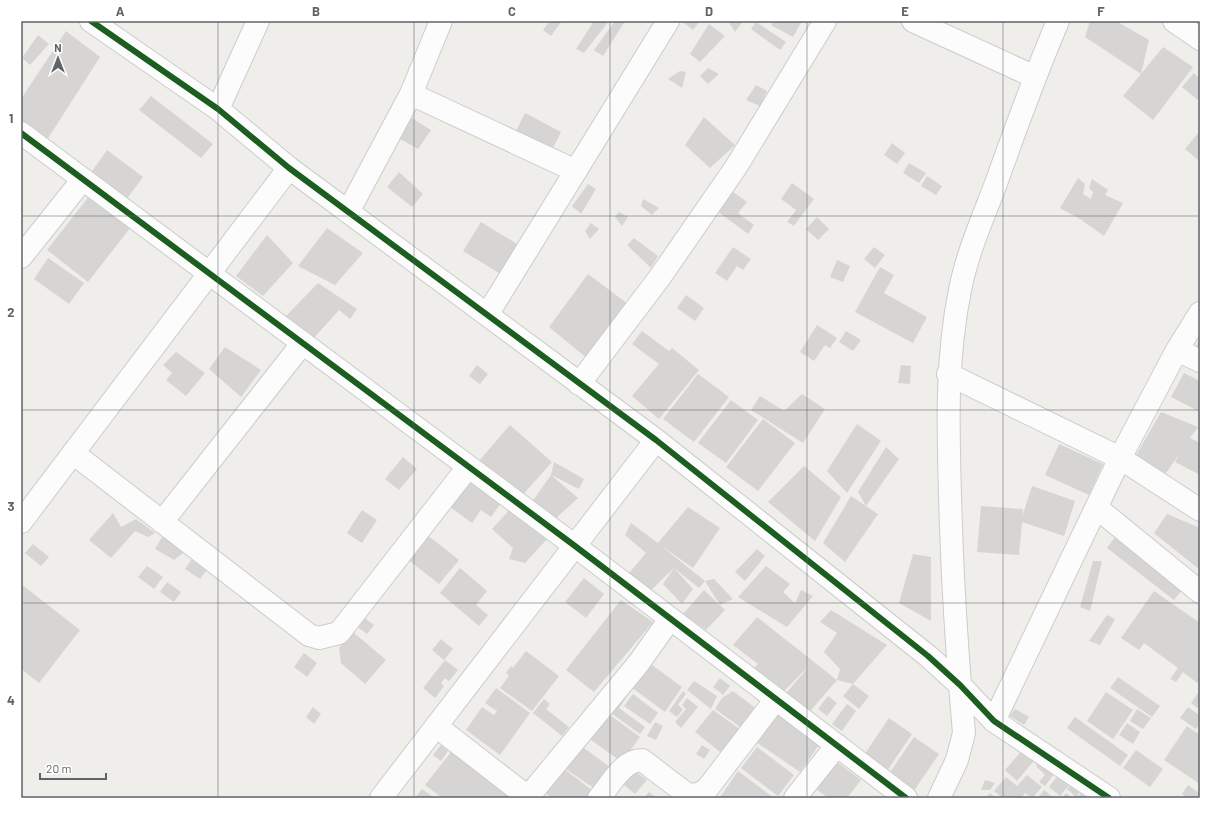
<svg xmlns="http://www.w3.org/2000/svg" width="1221" height="819" font-family="Barlow,sans-serif">
	<style>
		.building { fill: #d6d5d3 }
		.lines { fill: none; stroke-linecap: round; stroke-linejoin: round }
		.minor-casing { stroke: #cbcccc; stroke-width: 24 }
		.minor { stroke: #fdfcfc; stroke-width: 22 }
		.cycleway-casing { stroke: #fff; stroke-width: 8 }
		.cycleway { stroke: #1b5e20; stroke-width: 6 }
		.grid { fill: none; stroke: #5f6368; stroke-width: 1; stroke-opacity: 0.55 }
		.neatline { fill: none; stroke: #5f6368; stroke-width: 1.5 }
		.grid-label { font-size: 13px; text-anchor: middle; font-weight: bold; fill: #5f6368 }
	</style>
	<rect width="100%" height="100%" fill="#efeeea"/>
	<!-- building -->
	<path class="building" d="M550,21H562L551,36L543,30Z
		M594,21H609L584,53L576,49Z
		M615,21H625L603,56L594,50Z
		M685,21H700L693,30L684,23Z
		M728,21H743L735,32Z
		M774,21H802L793,37L771,25Z
		M1090,21H1116L1149,40L1141,74L1085,37Z
		M756,22L786,42L780,50L751,29Z
		M709,24L725,36L700,62L690,54Z
		M66,31L100,57L47,140L21,126V99Z
		M38,35L49,44L30,65L22,58Z
		M1163,47L1193,67L1153,120L1123,96Z
		M708,68L719,74L708,84L700,76Z
		M680,71L686,72L682,88L668,79Z
		M1194,73L1200,79V97L1198,100L1182,87Z
		M756,85L767,91L760,106L746,100Z
		M151,96L213,144L201,158L139,110Z
		M404,113L431,130L418,149L393,135Z
		M525,113L561,132L551,152L515,133Z
		M704,117L735,145L710,168L685,145Z
		M1199,132L1200,157L1198,160L1185,149Z
		M892,143L905,153L897,164L884,155Z
		M107,150L143,177L126,200L90,174Z
		M909,163L926,173L919,183L903,173Z
		M399,172L423,194L412,207L387,187Z
		M927,176L942,186L936,195L921,186Z
		M1078,178L1085,184L1083,194L1091,199L1093,192L1089,188L1092,179L1108,190L1105,195L1123,203L1104,236L1080,219L1060,208Z
		M792,183L814,199L794,226L787,222L796,210L781,199Z
		M588,184L596,189L581,214L572,206Z
		M732,191L747,202L738,213L754,225L748,234L717,211Z
		M90,195L131,227L88,282L47,250Z
		M643,199L659,208L652,215L641,206Z
		M619,212L628,217L622,226L615,217Z
		M817,217L829,229L818,240L806,229Z
		M481,222L517,244L499,273L463,251Z
		M591,223L599,229L590,239L585,231Z
		M327,228L363,253L335,285L298,266Z
		M267,235L293,263L263,296L236,276Z
		M634,238L658,256L651,268L627,245Z
		M733,247L751,259L743,270L737,266L727,281L715,273Z
		M874,247L885,255L875,268L864,259Z
		M48,258L84,283L69,304L34,279Z
		M837,260L850,266L843,282L830,277Z
		M880,267L894,275L884,293L927,317L913,343L855,312Z
		M588,274L628,304L588,359L549,327Z
		M318,283L357,309L350,319L339,310L313,339L286,316Z
		M686,295L704,308L695,321L677,308Z
		M817,325L837,338L830,348L825,345L814,361L800,352Z
		M642,331L669,351L672,348L699,370L659,419L632,396L659,364L632,344Z
		M846,331L861,340L853,351L839,342Z
		M1200,339V354L1194,350Z
		M225,347L261,370L241,397L209,369Z
		M176,352L205,373L186,396L166,380L172,373L163,365Z
		M477,365L488,374L480,384L469,376Z
		M901,365L911,366L910,384L898,383Z
		M1184,373L1200,381V406L1198,411L1171,397Z
		M698,374L729,397L694,442L663,419Z
		M802,394L825,409L803,443L751,410L760,396L784,411Z
		M731,400L758,420L726,463L698,443Z
		M1161,412L1198,427L1190,438L1200,443V475L1175,462L1180,453L1166,473L1135,457Z
		M763,419L795,443L758,491L726,467Z
		M857,424L881,441L847,493L827,471Z
		M510,425L552,462L520,498L478,462Z
		M1059,444L1103,464L1089,495L1045,475Z
		M886,447L899,459L866,506L858,492Z
		M403,457L417,469L399,490L385,479Z
		M554,462L584,479L579,489L551,475Z
		M804,466L841,497L815,541L768,502Z
		M551,475L578,498L554,520L532,502Z
		M470,480L501,503L491,517L481,510L472,523L450,507Z
		M1032,486L1075,501L1064,536L1022,522L1019,555L977,552L981,506L1023,509L1022,517Z
		M851,496L878,514L845,562L823,543Z
		M512,507L547,539L525,563L509,559L513,548L492,529Z
		M688,507L720,528L693,568L660,545L705,581L699,588L674,568L646,595L625,578L646,553L625,535L631,523L658,543Z
		M362,510L377,520L362,543L347,533Z
		M113,513L121,527L136,519L155,533L148,537L135,531L111,558L89,540Z
		M1167,514L1200,528V570L1154,533Z
		M1118,533L1186,585L1174,600L1107,548Z
		M426,534L459,560L439,584L406,558Z
		M162,537L186,551L174,560L155,549Z
		M33,544L49,557L41,566L25,553Z
		M757,549L765,556L745,581L735,572Z
		M913,554L931,557V621L899,603Z
		M193,557L208,568L200,579L185,569Z
		M1093,561H1102L1090,611L1080,607Z
		M147,566L163,577L154,589L138,577Z
		M766,566L790,584L783,592L795,603L801,590L813,596L787,627L738,597Z
		M460,568L487,591L476,605L488,615L479,626L440,593Z
		M674,568L693,589L682,604L663,584Z
		M584,578L604,594L586,618L565,602Z
		M714,579L733,599L720,605L705,581Z
		M167,582L181,592L174,602L160,592Z
		M21,584L80,630L39,683L21,669Z
		M704,590L725,610L706,630L683,614Z
		M1154,591L1200,623V685L1183,672L1176,682L1170,679L1178,668L1144,643L1139,650L1121,638Z
		M621,600L653,622L594,692L566,670Z
		M831,610L887,645L853,684L837,680L840,669L824,652L837,633L820,622Z
		M359,614L374,625L367,634L352,623Z
		M1107,615L1115,619L1100,645L1089,641Z
		M757,617L837,680L806,716L782,698L811,664L776,699L752,670L758,664L733,645Z
		M353,632L386,660L365,684L341,663L339,648Z
		M441,639L453,649L444,660L432,650Z
		M526,651L559,676L532,711L500,688L509,676L506,673L511,666L513,668Z
		M304,653L317,663L307,677L294,667Z
		M644,659L682,687L665,712L627,684Z
		M445,660L458,670L449,681L445,678L441,683L444,686L435,698L423,688Z
		M1118,677L1160,706L1152,717L1110,688Z
		M720,678L730,686L723,695L713,687Z
		M694,681L717,696L711,709L687,690Z
		M853,684L869,696L859,709L843,696Z
		M496,688L530,713L500,755L466,730L482,707L494,715L497,711L485,703Z
		M621,690L628,695L619,708L645,727L640,734L607,710Z
		M1200,690V710L1191,703Z
		M683,691L686,694L678,705L683,709L677,717L669,711Z
		M733,691L758,710L743,729L715,709L722,698Z
		M1106,692L1133,710L1113,739L1087,721Z
		M633,694L658,713L650,724L624,706Z
		M828,696L837,703L827,716L818,709Z
		M687,698L698,707L681,728L675,722L686,709L682,705Z
		M544,699L550,704L546,709L569,727L562,736L533,713Z
		M847,704L856,711L842,731L832,724Z
		M313,707L321,714L314,724L306,717Z
		M1188,707L1200,716V723L1196,729L1180,718Z
		M1015,709L1029,717L1024,725L1010,716Z
		M1137,709L1151,718L1143,729L1130,721Z
		M713,710L741,730L724,755L695,732Z
		M778,712L821,742L800,772L756,742Z
		M607,713L640,737L622,762L588,738Z
		M1075,717L1128,755L1120,766L1067,728Z
		M889,718L912,734L885,774L862,758Z
		M655,722L663,726L656,740L647,736Z
		M1127,723L1140,732L1133,744L1119,735Z
		M1187,726L1200,735V784L1164,760Z
		M914,737L939,754L911,795L886,778Z
		M441,745L448,751L441,761L433,755Z
		M580,745L614,770L598,791L563,767Z
		M702,745L710,750L704,759L696,754Z
		M455,747L520,798H442L425,785Z
		M757,747L794,775L778,796L741,768Z
		M1025,747L1037,757L1017,781L1005,770Z
		M1136,750L1163,769L1150,787L1123,768Z
		M833,759L861,780L847,798H828L812,786Z
		M1038,762L1054,774L1045,786L1039,782L1045,775L1036,766Z
		M559,765L597,794L594,798H552L541,790Z
		M635,771L647,780L635,794L624,785Z
		M738,771L774,798H723L721,796Z
		M1059,774L1071,783L1060,796L1049,787Z
		M1027,775L1042,787L1032,798L1025,793L1021,798H1002L994,791L1006,777L1017,786Z
		M985,780L995,783L990,790H981Z
		M1072,783L1081,791L1076,797L1067,789Z
		M1188,785L1200,794V798H1188L1182,794Z
		M422,789L433,797L432,798H415Z
		M1044,790L1054,798H1038Z
		M1083,791L1089,797L1077,798Z
		M649,792L657,798H644Z
		M990,793L996,798H986Z
		M1066,793L1072,798H1062Z"/>
	<g class="lines">
		<defs>
			<path id="minor" d="M91,21L218,109L289,168L656,440L928,656L960,685L994,721L1109,798
				M913,21L1035,77
				M1174,21L1200,39
				M411,94L576,171
				M218,109L258,21
				M21,133L575,546L906,798
				M348,212L411,94L441,21
				M21,257L83,179
				M487,315L668,21
				M1177,350L1200,361
				M948,374L1120,458L1200,510
				M579,384L660,277L736,167L825,21
				M73,453L309,635L319,638L339,633L468,467
				M1097,508L1200,592
				M21,522L289,168
				M162,522L302,344
				M994,721L1120,458L1177,350L1200,313
				M436,726L529,798
				M528,797L638,664L670,619
				M381,798L656,440
				M599,798C611,784 623,760 642,760L688,795L699,794L707,789L776,699
				M795,798L837,745
				M939,798L957,760L964,733C957,654 952,574 950,495C948,425 946,359 960,290C967,254 982,220 995,186C1015,130 1035,75 1058,21"/>
		</defs>
		<!-- minor casing -->
		<use href="#minor" class="minor-casing"/>
		<!-- minor -->
		<use href="#minor" class="minor"/>
		<defs>
			<path id="cycleway" d="M91,21L218,109L289,168L656,440L928,656L960,685L994,721L1109,798
				M21,133L575,546L906,798"/>
		</defs>
		<!-- cycleway casing -->
		<use href="#cycleway" class="cycleway-casing"/>
		<!-- cycleway -->
		<use href="#cycleway" class="cycleway"/>
	</g>
	<!-- grid -->
	<path class="grid" d="M218,21V798M414,21V798M610,21V798M807,21V798M1003,21V798M21,216H1200M21,410H1200M21,603H1200"/>
	<!-- border -->
	<rect width="1221" height="819" fill="none" stroke="#ffffff" stroke-width="44"/>
	<!-- north arrow -->
	<g transform="translate(58 58)" stroke="#ffffff" stroke-width="3" paint-order="stroke">
	<path d="M0-3L7 15L0 10L-7 15Z" fill="#5f6368"/>
	<text y="-6" font-size="11" font-weight="bold" text-anchor="middle" fill="#5f6368">N</text>
	</g>
	<!-- scale -->
	<path d="M40 773v6h66v-6" fill="none" stroke="#5f6368" stroke-width="2"/>
	<text x="46" y="773" font-size="12" fill="#5f6368" stroke="#ffffff" stroke-width="3" paint-order="stroke">20 m</text>
	<rect x="22" y="22" width="1177" height="775" class="neatline"/>
	<g class="grid-label">
		<text x="120" y="16">A</text>
		<text x="316" y="16">B</text>
		<text x="512" y="16">C</text>
		<text x="709" y="16">D</text>
		<text x="905" y="16">E</text>
		<text x="1101" y="16">F</text>
		<text x="11" y="123">1</text>
		<text x="11" y="317">2</text>
		<text x="11" y="511">3</text>
		<text x="11" y="705">4</text>
	</g>
</svg>
